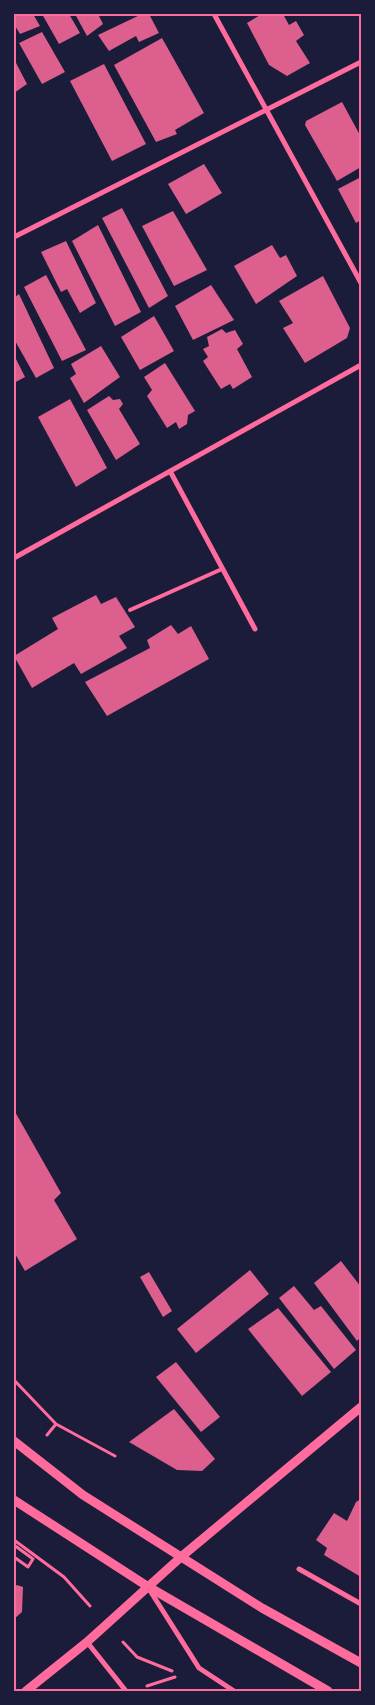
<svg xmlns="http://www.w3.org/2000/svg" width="375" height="1705" font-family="'DejaVu Sans',sans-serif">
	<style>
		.building { fill: #dd5f8e }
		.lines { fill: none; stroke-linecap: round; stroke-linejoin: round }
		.path { stroke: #ff6b9d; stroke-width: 3 }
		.service { stroke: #ff6b9d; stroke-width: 4 }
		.minor { stroke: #ff6b9d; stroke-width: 5 }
		.tertiary { stroke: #ff6b9d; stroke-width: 9 }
		.neatline { fill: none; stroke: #ff6b9d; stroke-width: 2 }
	</style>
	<rect width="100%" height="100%" fill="#1b1b3a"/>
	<!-- building -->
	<path class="building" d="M14,14H33L40,26L20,34L14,24Z
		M42,14H69L80,33L59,44Z
		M75,14H98L103,24L87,36Z
		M142,14H149L159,33L139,42L136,36L109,51L98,35Z
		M262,14H283L289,25L296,21L304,35L296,41L310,63L287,76L269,65L247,23Z
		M42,32L65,72L42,84L19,43Z
		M162,38L204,113L175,130L177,134L156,142L114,65Z
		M14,59L27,84L14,93Z
		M104,64L146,144L112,161L70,81Z
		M342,102L361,137V167L337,181L305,125L306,121Z
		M204,164L222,193L186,214L168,184Z
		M361,177V220L356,223L338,189Z
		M122,208L168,296L149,308L102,218Z
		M173,211L207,270L174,286L142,226Z
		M98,225L141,312L115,326L72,241Z
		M66,241L96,303L80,313L67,289L61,292L41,252Z
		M272,245L280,258L286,255L297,276L256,304L234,266Z
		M46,275L86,350L62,361L24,287Z
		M323,276L350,328L347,338L305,363L283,328L293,323L279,301Z
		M211,285L234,320L193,340L175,306Z
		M19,294L54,368L36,378L14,339V298Z
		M154,316L174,351L140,370L121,337Z
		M222,329L226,333L235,330L243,344L237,349L252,377L233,389L230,384L221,389L203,361L208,357L203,349L209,346L207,337Z
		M101,346L120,377L84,403L70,378L76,374L71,364Z
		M14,355L25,377L14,383Z
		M165,363L195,411L188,415L187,424L179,429L176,422L167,428L147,396L152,390L144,377Z
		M109,396L113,400L120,399L123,404L119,409L140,444L116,460L87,410Z
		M70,399L107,468L76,487L38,417Z
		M96,595L101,604L116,597L135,627L119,636L127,648L81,674L74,663L32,688L14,656L58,629L52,618Z
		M171,625L178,634L191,626L209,659L107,716L85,682L150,648L147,640Z
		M14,1110L61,1193L54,1200L77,1239L25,1271L14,1252Z
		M341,1261L361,1287V1337L357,1341L314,1283Z
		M250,1270L269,1294L196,1353L177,1329Z
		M149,1272L172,1311L163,1317L140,1277Z
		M294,1286L314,1310L321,1306L356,1350L334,1369L279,1298Z
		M278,1308L331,1372L302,1396L248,1329Z
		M176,1362L220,1417L201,1432L156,1377Z
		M174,1409L215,1459L202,1471L177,1470L129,1442Z
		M361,1499V1577L324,1555L327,1548L316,1540L334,1513L347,1521L356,1502Z
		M17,1585L23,1587L22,1612L14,1619V1587Z"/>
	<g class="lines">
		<!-- path -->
		<path class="path" d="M14,1380L56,1424L115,1456
			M47,1435L56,1424
			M14,1540L64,1577L90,1606
			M14,1545L33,1559L28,1567L14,1557
			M123,1642L137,1657L172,1671
			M147,1686L175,1677"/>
		<!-- service -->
		<path class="service" d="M130,610L222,569"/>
		<!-- minor -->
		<path class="minor" d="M214,14L361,283
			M14,237L361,62
			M170,471L255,629
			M14,558L361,365
			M299,1569L361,1604
			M149,1589L199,1668L234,1691
			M87,1642L126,1691"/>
		<!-- tertiary -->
		<path class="tertiary" d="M14,1441L83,1495L262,1608L361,1663
			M14,1500L147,1586L328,1691
			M26,1691L87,1642L181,1557L361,1407"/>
	</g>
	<!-- border -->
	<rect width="375" height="1705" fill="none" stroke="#1b1b3a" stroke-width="30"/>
	<rect x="15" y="15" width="345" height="1675" class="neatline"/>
</svg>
